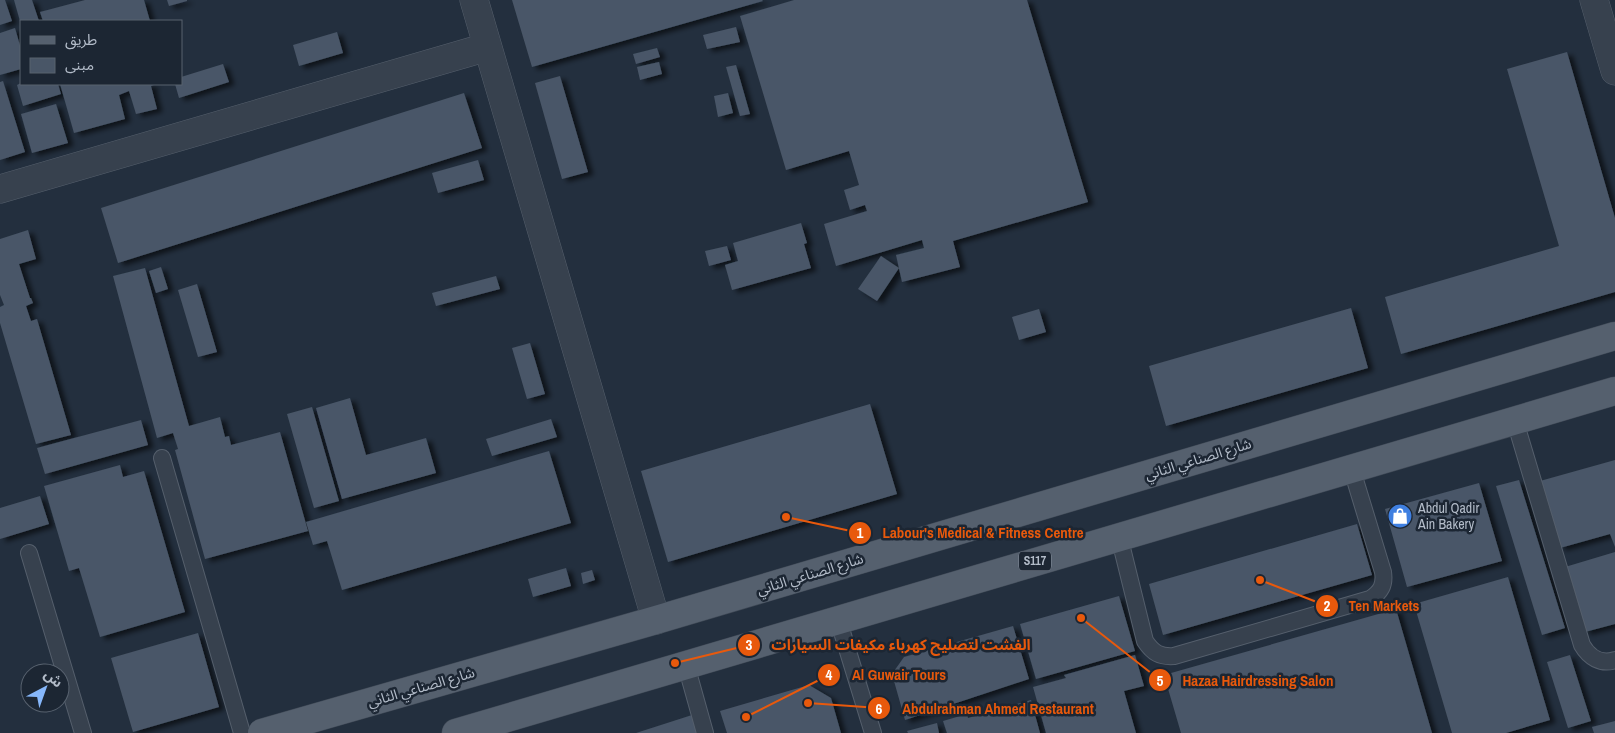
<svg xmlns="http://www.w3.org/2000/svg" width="1615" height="733" font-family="'Archivo Narrow','Noto Sans Arabic',sans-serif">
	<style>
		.building { fill: #495667; filter: url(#shadow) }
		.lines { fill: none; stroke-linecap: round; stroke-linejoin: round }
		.lane-casing { stroke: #555f6c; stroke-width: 18 }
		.street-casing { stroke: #555f6c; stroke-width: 29 }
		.primary-casing { stroke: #404a57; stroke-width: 29 }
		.lane { stroke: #37414e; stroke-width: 16 }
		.street { stroke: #37414e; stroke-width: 28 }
		.primary { stroke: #55606e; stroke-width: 28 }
		.labels { text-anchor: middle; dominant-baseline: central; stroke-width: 5; stroke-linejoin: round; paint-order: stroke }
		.shield { fill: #1c2633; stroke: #868f9c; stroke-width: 1 }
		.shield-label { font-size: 12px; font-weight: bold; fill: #b3bcc9 }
		.street-label { font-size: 14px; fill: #b3bcc9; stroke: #1c2633 }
		.poi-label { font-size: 14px; fill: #b3bcc9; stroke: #1c2633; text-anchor: start }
		.leader { fill: none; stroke: #e8590c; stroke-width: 2 }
		.callout-dot { fill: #e8590c; stroke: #1c2633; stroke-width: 2 }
		.mark-label { font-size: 15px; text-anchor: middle; font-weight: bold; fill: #fff }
		.callout-label { font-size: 15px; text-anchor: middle; font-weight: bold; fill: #e8590c; stroke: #1c2633; stroke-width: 5; stroke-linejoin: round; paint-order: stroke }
	</style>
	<defs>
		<filter id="shadow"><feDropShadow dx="5.5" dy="3" stdDeviation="2.5" flood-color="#0009"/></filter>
	</defs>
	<rect width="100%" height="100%" fill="#232f3e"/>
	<!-- building -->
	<path class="building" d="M0,0H5L12,21L0,25Z
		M14,0H32L39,21H20Z
		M85,0H144L150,21H43L40,12Z
		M167,0H187V1L169,6Z
		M512,0H762L763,1L532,67Z
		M794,0H1027L1088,202L953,241L960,267L902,282L896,255L924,248L922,240L836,266L824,224L867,211L865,205L850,210L844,190L859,185L849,151L786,170L740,16Z
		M736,27L740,42L707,49L703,35Z
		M15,28L21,49V69L0,75V33Z
		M337,32L343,53L299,66L293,45Z
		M657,48L660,57L636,64L633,54Z
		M1567,52L1615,218V292L1401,354L1385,297L1559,246L1507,69Z
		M659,62L662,74L640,80L637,67Z
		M223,64L229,82L179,98L175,84H181V77Z
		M736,65L750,114L740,116L726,67Z
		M560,76L588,172L562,179L535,83Z
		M3,81L25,152L0,160V82Z
		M21,83L58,84L61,94L23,106L17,85Z
		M60,84H156L151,86L157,109L136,114L129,91L119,95L125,119L74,133Z
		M464,93L482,148L118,263L101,208Z
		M728,93L733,113L718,117L714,96Z
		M56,104L68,143L32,153L21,114Z
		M478,160L484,180L438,193L432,173Z
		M801,223L807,243L804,244L811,268L732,290L725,265L738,261L733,243Z
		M28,230L36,259L19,264L30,298H31L33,303L26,306L31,321L37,319L71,435L36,444L0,323V307L4,305L0,295V239Z
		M727,246L731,260L709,266L705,251Z
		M881,256L899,268L877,301L858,289Z
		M161,267L168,289L156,293L149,271Z
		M145,268L189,426L220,417L225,437L229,436L231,445L280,432L308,531L205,559L175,450L178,449L173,433L157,438L113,276Z
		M496,276L500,289L436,306L432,293Z
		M197,284L217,352L198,357L178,290Z
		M1351,308L1368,368L1166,426L1149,366Z
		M1039,309L1046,332L1019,340L1012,317Z
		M530,343L545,394L527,399L512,348Z
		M350,398L366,455L426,438L436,473L342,499L316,408Z
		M870,404L897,494L668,562L641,471Z
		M312,407L339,501L314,508L287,414Z
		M551,419L557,437L492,456L486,439Z
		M141,420L148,445L45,474L37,448Z
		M549,451L571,523L342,590L327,541L313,545L306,522Z
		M1615,460V547L1610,534L1560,548L1540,481Z
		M120,465L123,477L144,471L185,612L100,637L79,568L69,571L44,486Z
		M1519,480L1565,628L1542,635L1496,486Z
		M1479,483L1502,561L1407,587L1385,509Z
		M40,496L49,524L0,539V508Z
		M1357,524L1372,575L1163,635L1149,584Z
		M1615,552V624L1585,632L1565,567Z
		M566,568L571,586L533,597L528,579Z
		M592,570L595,580L583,584L581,573Z
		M1508,577L1550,720L1506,733H1452L1414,604Z
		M1119,596L1135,651L1036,679L1020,624Z
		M1396,609L1432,733H1181L1164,675Z
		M1013,626L1029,679L905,720L892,674L904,657Z
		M198,633L219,707L133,732L111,658Z
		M1135,655L1144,686L1124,691L1136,733H1046L1033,687L1066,678L1064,675Z
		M1570,655L1591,721L1568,728L1547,662Z
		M809,685L831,698L841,733H727L720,711Z
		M1031,700L1040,733H947L943,721L967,714L968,718Z
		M692,715L697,733H636Z
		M1615,721V733H1594L1592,727Z
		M937,723L939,733H908L907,731Z"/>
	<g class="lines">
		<defs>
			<path id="lane" d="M1515,421L1582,645C1589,657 1601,665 1615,660
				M162,458L242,733
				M1119,536L1145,641C1153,653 1160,657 1174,656L1370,599C1381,592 1385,585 1383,572L1352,470
				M29,553L83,733
				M838,619L873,733
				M686,665L705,733"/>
			<path id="street" d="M474,0L656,620
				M1594,0L1615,71
				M0,189L487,47"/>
			<path id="primary" d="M262,733L656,620L1615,336
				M456,733L1615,391"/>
		</defs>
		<!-- lane casing -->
		<use href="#lane" class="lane-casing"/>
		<!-- street casing -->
		<use href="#street" class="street-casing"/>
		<!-- primary casing -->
		<use href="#primary" class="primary-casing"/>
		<!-- lane -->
		<use href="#lane" class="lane"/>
		<!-- street -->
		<use href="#street" class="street"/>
		<!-- primary -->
		<use href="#primary" class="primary"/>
	</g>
	<!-- icons -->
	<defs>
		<symbol id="shop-disc" viewBox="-11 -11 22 22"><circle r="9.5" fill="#3f7fe0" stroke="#1c2633"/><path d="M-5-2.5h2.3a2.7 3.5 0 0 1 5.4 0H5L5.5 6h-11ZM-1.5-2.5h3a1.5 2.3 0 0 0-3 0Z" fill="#fff"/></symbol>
	</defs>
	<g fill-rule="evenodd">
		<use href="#shop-disc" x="1386" y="502" width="28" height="28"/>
	</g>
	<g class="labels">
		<!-- shield labels -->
		<rect class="shield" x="1019" y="551.5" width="32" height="19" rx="4"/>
		<g class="shield-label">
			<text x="1035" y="561">S117</text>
		</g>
		<!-- street labels -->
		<g class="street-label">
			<text transform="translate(1198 459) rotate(-17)">شارع الصناعي الثاني</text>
			<text transform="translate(810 574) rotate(-17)">شارع الصناعي الثاني</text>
			<text transform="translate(421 687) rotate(-16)">شارع الصناعي الثاني</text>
		</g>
		<!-- poi labels -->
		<g class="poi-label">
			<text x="1418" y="508">Abdul Qadir<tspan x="1418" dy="16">Ain Bakery</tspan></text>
		</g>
	</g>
	<!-- callouts -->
	<path class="leader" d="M786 517L860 533M1260 580L1327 606M675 663L749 645M746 717L829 675M1081 618L1160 680M808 703L879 708"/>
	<g class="callout-dot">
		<circle cx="786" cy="517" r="5"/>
		<circle cx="1260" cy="580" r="5"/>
		<circle cx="675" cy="663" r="5"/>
		<circle cx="746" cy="717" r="5"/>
		<circle cx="1081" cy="618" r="5"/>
		<circle cx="808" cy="703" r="5"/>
		<circle cx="860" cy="533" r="12"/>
		<circle cx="1327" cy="606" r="12"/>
		<circle cx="749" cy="645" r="12"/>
		<circle cx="829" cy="675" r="12"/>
		<circle cx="1160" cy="680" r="12"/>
		<circle cx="879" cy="708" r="12"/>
	</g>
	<g class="mark-label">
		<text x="860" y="538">1</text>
		<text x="1327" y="611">2</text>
		<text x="749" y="650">3</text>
		<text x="829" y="680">4</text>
		<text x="1160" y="686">5</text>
		<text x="879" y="714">6</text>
	</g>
	<g class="callout-label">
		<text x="983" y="538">Labour's Medical &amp; Fitness Centre</text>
		<text x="1384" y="611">Ten Markets</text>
		<text x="901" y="650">الفشت لتصلیح کھرباء مکیفات السیارات</text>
		<text x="899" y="680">Al Guwair Tours</text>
		<text x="1258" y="686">Hazaa Hairdressing Salon</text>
		<text x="998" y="714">Abdulrahman Ahmed Restaurant</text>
	</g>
	<!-- legend -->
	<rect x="20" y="20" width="162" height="65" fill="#1c2633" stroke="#58626f"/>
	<rect x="30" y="36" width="25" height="8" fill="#55606e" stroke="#58626f"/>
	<text x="65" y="45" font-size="15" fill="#b3bcc9">طريق</text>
	<rect x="30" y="58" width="25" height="15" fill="#495667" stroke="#58626f"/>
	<text x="65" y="70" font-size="15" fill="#b3bcc9">مبنى</text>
	<!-- north arrow -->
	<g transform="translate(45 688) rotate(41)"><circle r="24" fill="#1c2633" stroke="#58626f"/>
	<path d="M0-4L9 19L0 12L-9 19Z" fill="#86b7fb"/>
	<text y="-8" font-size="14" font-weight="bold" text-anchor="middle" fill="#b3bcc9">ش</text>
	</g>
</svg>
